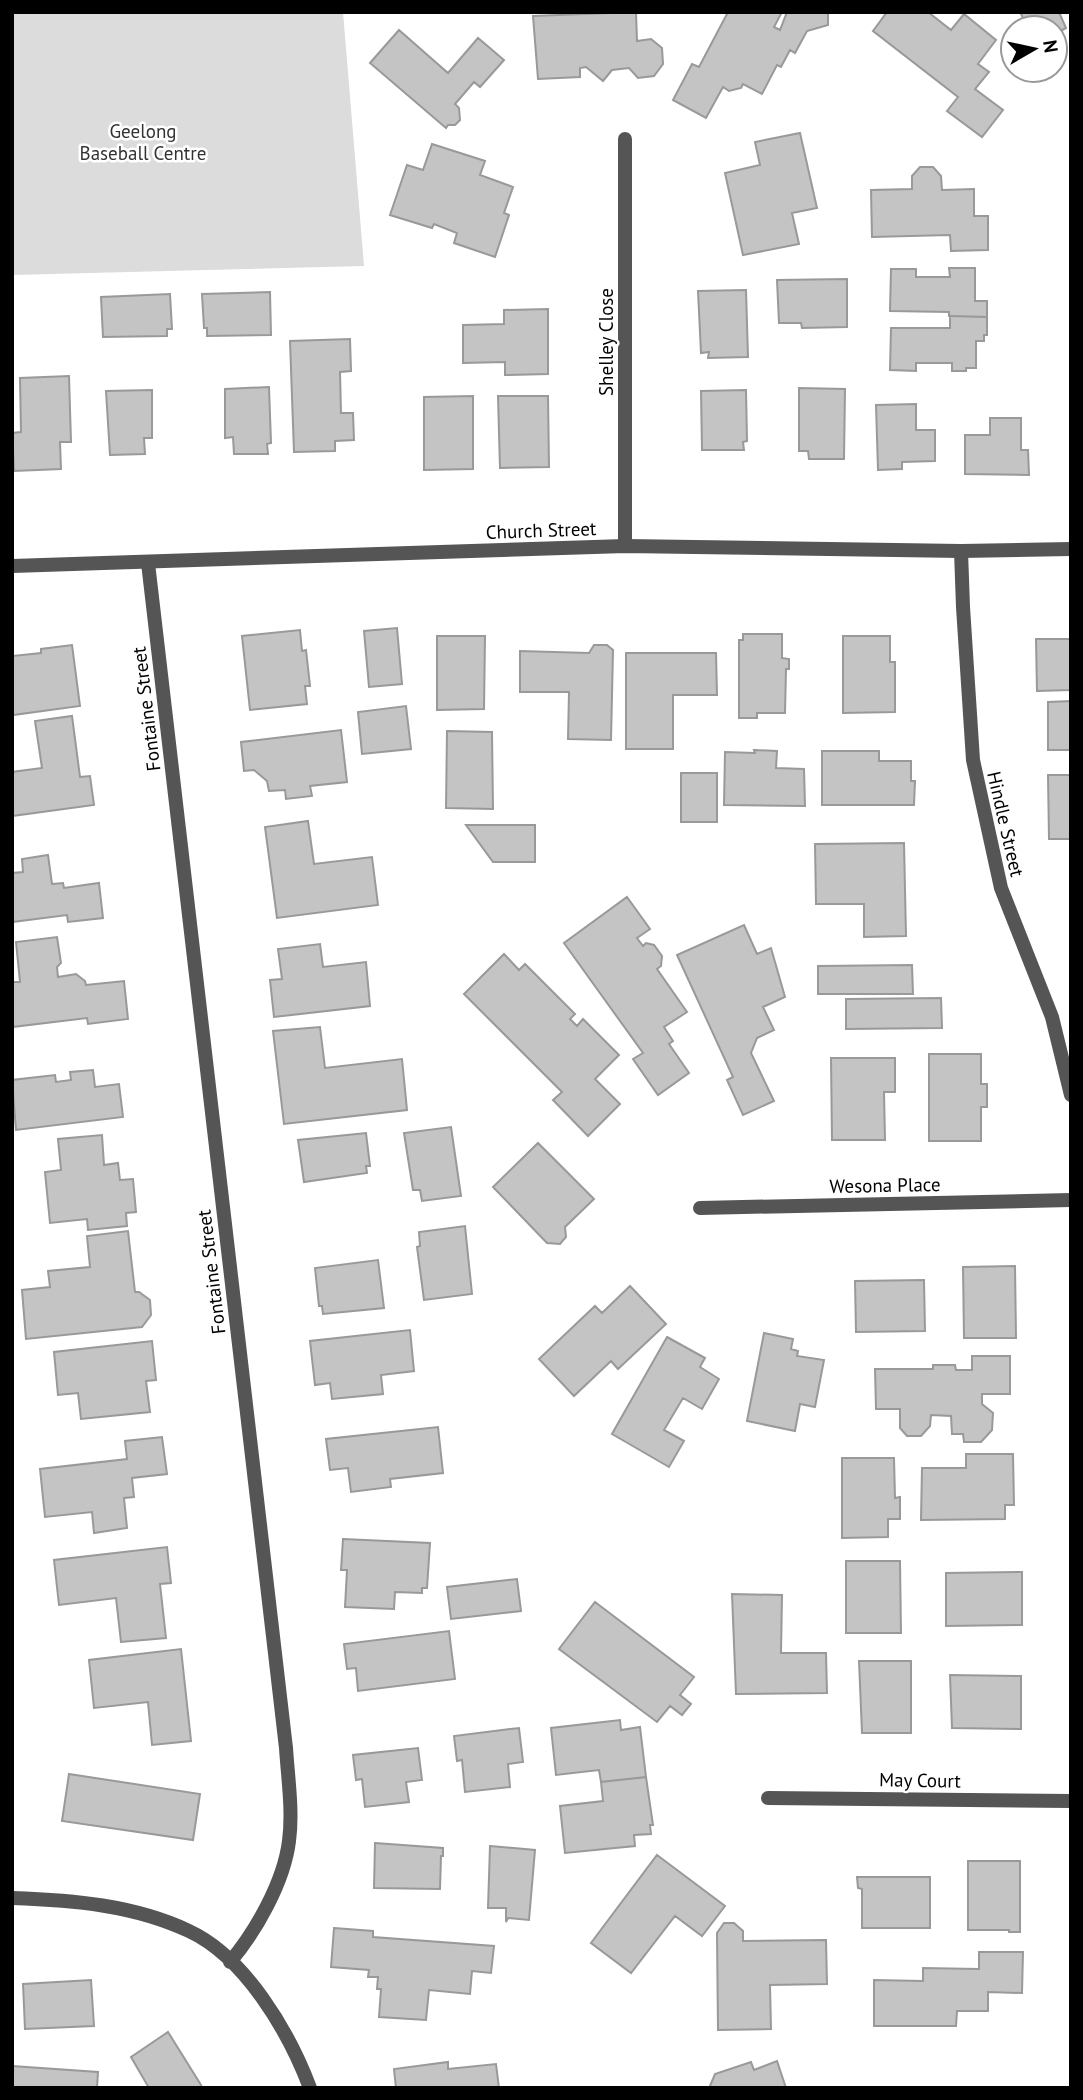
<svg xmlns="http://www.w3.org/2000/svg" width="1083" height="2100" font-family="'PT Sans',sans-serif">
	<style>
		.green { fill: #dcdcdc }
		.building { fill: #c4c4c4; stroke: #999; stroke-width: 2 }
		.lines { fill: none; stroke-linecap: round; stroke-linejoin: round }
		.minor { stroke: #555; stroke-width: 14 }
		.tertiary { stroke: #555; stroke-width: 14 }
		.labels { text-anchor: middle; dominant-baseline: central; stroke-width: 5; stroke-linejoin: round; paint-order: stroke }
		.park-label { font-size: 19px; fill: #333; stroke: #fff }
		.street-label { font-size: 19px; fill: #000; stroke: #fff }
	</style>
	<rect width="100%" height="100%" fill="#fff"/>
	<!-- green -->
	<path class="green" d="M12,12H343L364,266L12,275Z"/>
	<!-- building -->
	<path class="building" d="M636,12L637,41L651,39L662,48L663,64L654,76L638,78L629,68L612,70L603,81L586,67L580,68V77L538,79L533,16Z
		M728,12H782L774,27L780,30L787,12H828V25L807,31L795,53L790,50L781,67L777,65L762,94L743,84L741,88L729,91L723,87L706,118L673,100L692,64L699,67Z
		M887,12H928L951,30L964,14L996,40L978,64L989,72L975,89L1003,110L982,137L947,111L958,97L873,31Z
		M1020,12H1059L1066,28L1055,34V28H1028Z
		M399,30L448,73L478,38L504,60L480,87L474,82L455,104L459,108L460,120L455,125H448L446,128L370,63Z
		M800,133L817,208L792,213L799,244L743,255L725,173L760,165L755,142Z
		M432,144L485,161L480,175L513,187L504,213L509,215L495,257L454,243L457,233L434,224L432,228L390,215L407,165L423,170Z
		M920,167H933L941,176L942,190L974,189V216H988V250L951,251L950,235L872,237L871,190L912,189V176Z
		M949,268H975V301H987V317L949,316V312L890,311L891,269H916V277H950Z
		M847,279V327L802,328L801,323H779L777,280Z
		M746,290L748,357L708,358L709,352L701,353L698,291Z
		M270,292L271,335L207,336V328H204L202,294Z
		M170,294L172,329H167V336L103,337L101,297Z
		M548,309V374L505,375V362L463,363V325L504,324V310Z
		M950,316L987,317V335H984V341H976V368H966V371H952V363H916V371L890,370L891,328H950Z
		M350,339L351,371L340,372L341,413H353L354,440L335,441V451L294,452L290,341Z
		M69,376L71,442H60L61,469L14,471L12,433L21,432L20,378Z
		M269,387L271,443L267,444L268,454H234L233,437L225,438V389Z
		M799,388L845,389L844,459H809L808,451H799Z
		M152,390V438H144L145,454L110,455L106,391Z
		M746,390L747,441L743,442L744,450H702L701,391Z
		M473,396V469L424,470V397Z
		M498,396H548L549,467L500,468Z
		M916,404V430H935V461L902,462V469L878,470L876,405Z
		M990,418H1021V450H1028L1029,475L965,474V435H990Z
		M397,628L402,684L369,687L364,631Z
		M300,630L302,651L306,650L310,686H305L307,704L250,710L242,636Z
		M743,634H782V658L789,659V669H786L785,713H757V718H739V640H743Z
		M437,636H485L484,709L437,710Z
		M843,636H890V662H895V712L843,713Z
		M1036,639H1071V690L1037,691Z
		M12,645L13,656L41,653V649L72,645L80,706L13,715Z
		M594,645H607L613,650L611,740L568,739L569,692H520V651L589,653Z
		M626,653H716L717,695H673V749H626Z
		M1071,701V750H1048V702Z
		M406,706L411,749L362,754L358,712Z
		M72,716L80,777L90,776L94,805L12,816V772L42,768L35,721Z
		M341,730L347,782L310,786L312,796L286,799L285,790L269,791L267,781L254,770L244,771L241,742Z
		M447,731L492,732L493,809L446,808Z
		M754,750L777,751L776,768L804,769L805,806L724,805L725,752L755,753Z
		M822,751H879V761H911V781H915L914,805H822Z
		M681,773H717V822H681Z
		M1048,775H1071V839H1049Z
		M308,821L314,864L372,857L378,905L277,918L265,827Z
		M466,825H535V862H493Z
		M904,843L906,936L864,937V904H816L815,844Z
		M48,855L52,884L63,883L64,888L99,883L103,918L68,922L67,915L12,922V873L23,872L22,859Z
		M627,897L650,929L637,938L643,946L646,943L654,945L662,956L661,966L657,969L687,1012L664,1027L673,1041L669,1044L689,1073L658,1095L633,1059L643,1053L564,943Z
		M744,925L757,954L771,948L785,997L763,1007L774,1030L757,1038L751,1053L774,1101L743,1115L727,1080L733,1077L677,955Z
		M57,937L61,963L57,967L58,977L76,974L85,981L86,985L124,981L128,1019L88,1024L87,1018L12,1027V982H20L16,942Z
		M320,944L323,967L366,962L370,1006L274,1017L270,980L282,979L278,949Z
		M504,954L519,970L525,964L575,1014L570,1019L577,1026L583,1019L619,1055L595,1079L620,1104L588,1136L553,1100L562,1092L464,994Z
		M912,965L913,994H818V966Z
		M941,998L942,1028L846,1029V999Z
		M320,1027L325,1068L402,1059L407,1110L284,1124L273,1031Z
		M929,1054H981V1084H987V1107H981V1141H929Z
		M831,1058H895V1092H884L885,1140H832Z
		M93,1070L95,1087L119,1084L123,1117L16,1130L12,1080L55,1075L56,1082L71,1080L70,1072Z
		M451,1127L461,1196L422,1201L420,1190H413L404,1133Z
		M366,1133L370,1166H366L367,1173L304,1182L298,1140Z
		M102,1135L104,1165L118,1163L120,1180L133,1179L136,1212L126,1213L127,1226L88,1230L87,1219L50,1223L45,1172L61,1170L58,1139Z
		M538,1143L594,1199L565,1227L566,1237L560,1244L547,1243L493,1187Z
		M465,1226L472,1294L424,1300L417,1247L420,1246L419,1232Z
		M128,1231L135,1292H139L150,1300L151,1315L142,1327L26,1339L22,1290L50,1287L48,1271L90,1267L87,1236Z
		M378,1260L384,1308L323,1314L322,1306H319L315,1268Z
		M1015,1266L1016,1338H964L963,1267Z
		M924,1280L925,1331L856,1332L855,1281Z
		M630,1286L666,1324L618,1369L611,1361L574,1396L539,1359L595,1306L602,1313Z
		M410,1330L414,1371L381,1375L383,1394L332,1399L330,1383L315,1385L310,1341Z
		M764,1333L793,1339L791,1349L798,1351L797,1356L824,1360L815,1407L800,1404L795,1431L747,1421Z
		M667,1337L705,1358L700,1367L719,1379L702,1409L683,1398L664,1430L684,1441L669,1467L612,1434Z
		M152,1341L156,1380L146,1381L150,1412L81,1419L78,1393L58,1395L54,1352Z
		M972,1356H1010V1394H982V1404L993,1413L992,1430L981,1442H964L963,1434H952L951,1416L931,1415L930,1426L921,1436H907L900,1428V1409H876L875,1369H933V1365H955L956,1370H972Z
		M438,1427L443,1473L390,1479L391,1487L351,1492L348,1468L330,1470L326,1439Z
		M162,1437L167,1474L132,1478L134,1497L124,1498L127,1528L94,1533L92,1512L45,1517L40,1469L127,1459L125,1441Z
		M966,1454H1013L1014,1505H1005V1519L921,1520L922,1468H966Z
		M842,1458H894L895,1498L900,1497V1519H888V1537L842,1538Z
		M343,1539L430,1543L427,1588H422V1593L395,1592L394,1609L345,1607L347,1570H341Z
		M167,1547L171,1583L160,1584L166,1638L121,1642L116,1598L59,1605L54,1560Z
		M846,1561H900L901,1633H846Z
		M1022,1572V1625L946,1626V1573Z
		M517,1579L521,1611L451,1619L447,1587Z
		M732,1594L782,1595L781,1653H826L827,1693L736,1694Z
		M595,1602L694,1677L680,1695L691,1704L682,1715L670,1706L657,1722L559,1649Z
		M449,1631L455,1679L358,1691L356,1668L347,1669L344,1644Z
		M181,1649L191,1741L152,1745L148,1702L94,1708L89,1660Z
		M859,1661H911V1733H862Z
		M950,1675L1021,1676V1729L952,1728Z
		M620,1720L621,1730L640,1727L646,1777L601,1782L599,1770L556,1775L551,1728Z
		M519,1728L523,1762L508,1764L510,1787L465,1792L462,1760L457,1761L454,1736Z
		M418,1748L422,1780L406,1782L409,1802L365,1807L362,1779L356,1780L353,1755Z
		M69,1774L200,1794L193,1840L62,1821Z
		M646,1777L653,1825H650L651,1834L634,1835L635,1846L565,1853L560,1806L603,1801L601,1782Z
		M375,1843L443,1848V1856H441L440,1889L374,1888Z
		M490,1846L535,1850L529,1920L508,1918L506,1922V1908H488Z
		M657,1855L725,1906L702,1936L675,1916L631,1973L591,1943Z
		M968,1861H1020V1932H1009V1930H968Z
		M857,1877H930V1928H862V1889L858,1888Z
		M724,1923H734L743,1931V1941L826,1940L827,1984L770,1985L771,2029L718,2030L717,1933Z
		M334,1928L373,1931V1937L494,1946L491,1973L472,1971L470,1994L429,1990L426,2020L379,2017L381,1989H377L378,1977H368L369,1970L331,1967Z
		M979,1952H1023L1022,1993L988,1992V2011H957L956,2026H874V1980L923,1981V1968L979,1969Z
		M91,1980L94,2026L25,2029L23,1984Z
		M168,2032L201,2085L202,2088H149L131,2057Z
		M777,2061L786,2088H711L710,2086L715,2074L751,2062L754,2070Z
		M448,2062V2069L496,2064L499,2088H396L394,2069Z
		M12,2066L98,2072L97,2088H12Z"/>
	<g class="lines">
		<!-- minor -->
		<path class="minor" d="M625,546V139
			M961,551L963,607L973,760L1001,888L1052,1017L1071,1095
			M148,563L286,1748C288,1779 293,1811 289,1841C284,1882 256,1931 230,1962
			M700,1208L1071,1200
			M768,1798L1071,1801
			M12,1898C72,1900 134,1905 189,1931C245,1957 289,2032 310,2088"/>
		<!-- tertiary -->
		<path class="tertiary" d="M12,566L625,546L961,551L1071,549"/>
	</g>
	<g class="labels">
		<!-- park labels -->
		<g class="park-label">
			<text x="143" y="131">Geelong<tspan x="143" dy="22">Baseball Centre</tspan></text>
		</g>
		<!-- street labels -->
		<g class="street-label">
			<text transform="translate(606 342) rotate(-90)">Shelley Close</text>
			<text transform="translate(541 530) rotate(-2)">Church Street</text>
			<text transform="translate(146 709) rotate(-97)">Fontaine Street</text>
			<text transform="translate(1006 824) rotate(77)">Hindle Street</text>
			<text transform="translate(885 1185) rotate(-1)">Wesona Place</text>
			<text transform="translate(211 1272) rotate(-97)">Fontaine Street</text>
			<text transform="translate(920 1780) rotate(1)">May Court</text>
		</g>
	</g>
	<!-- border -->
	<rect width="1083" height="2100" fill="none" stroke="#000000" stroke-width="28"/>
	<!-- north arrow -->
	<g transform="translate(1034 49) rotate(81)"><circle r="33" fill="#ffffff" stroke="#999999" stroke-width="2"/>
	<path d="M0-5L12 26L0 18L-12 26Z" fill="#000000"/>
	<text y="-10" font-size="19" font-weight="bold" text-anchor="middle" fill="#000000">N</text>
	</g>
</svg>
